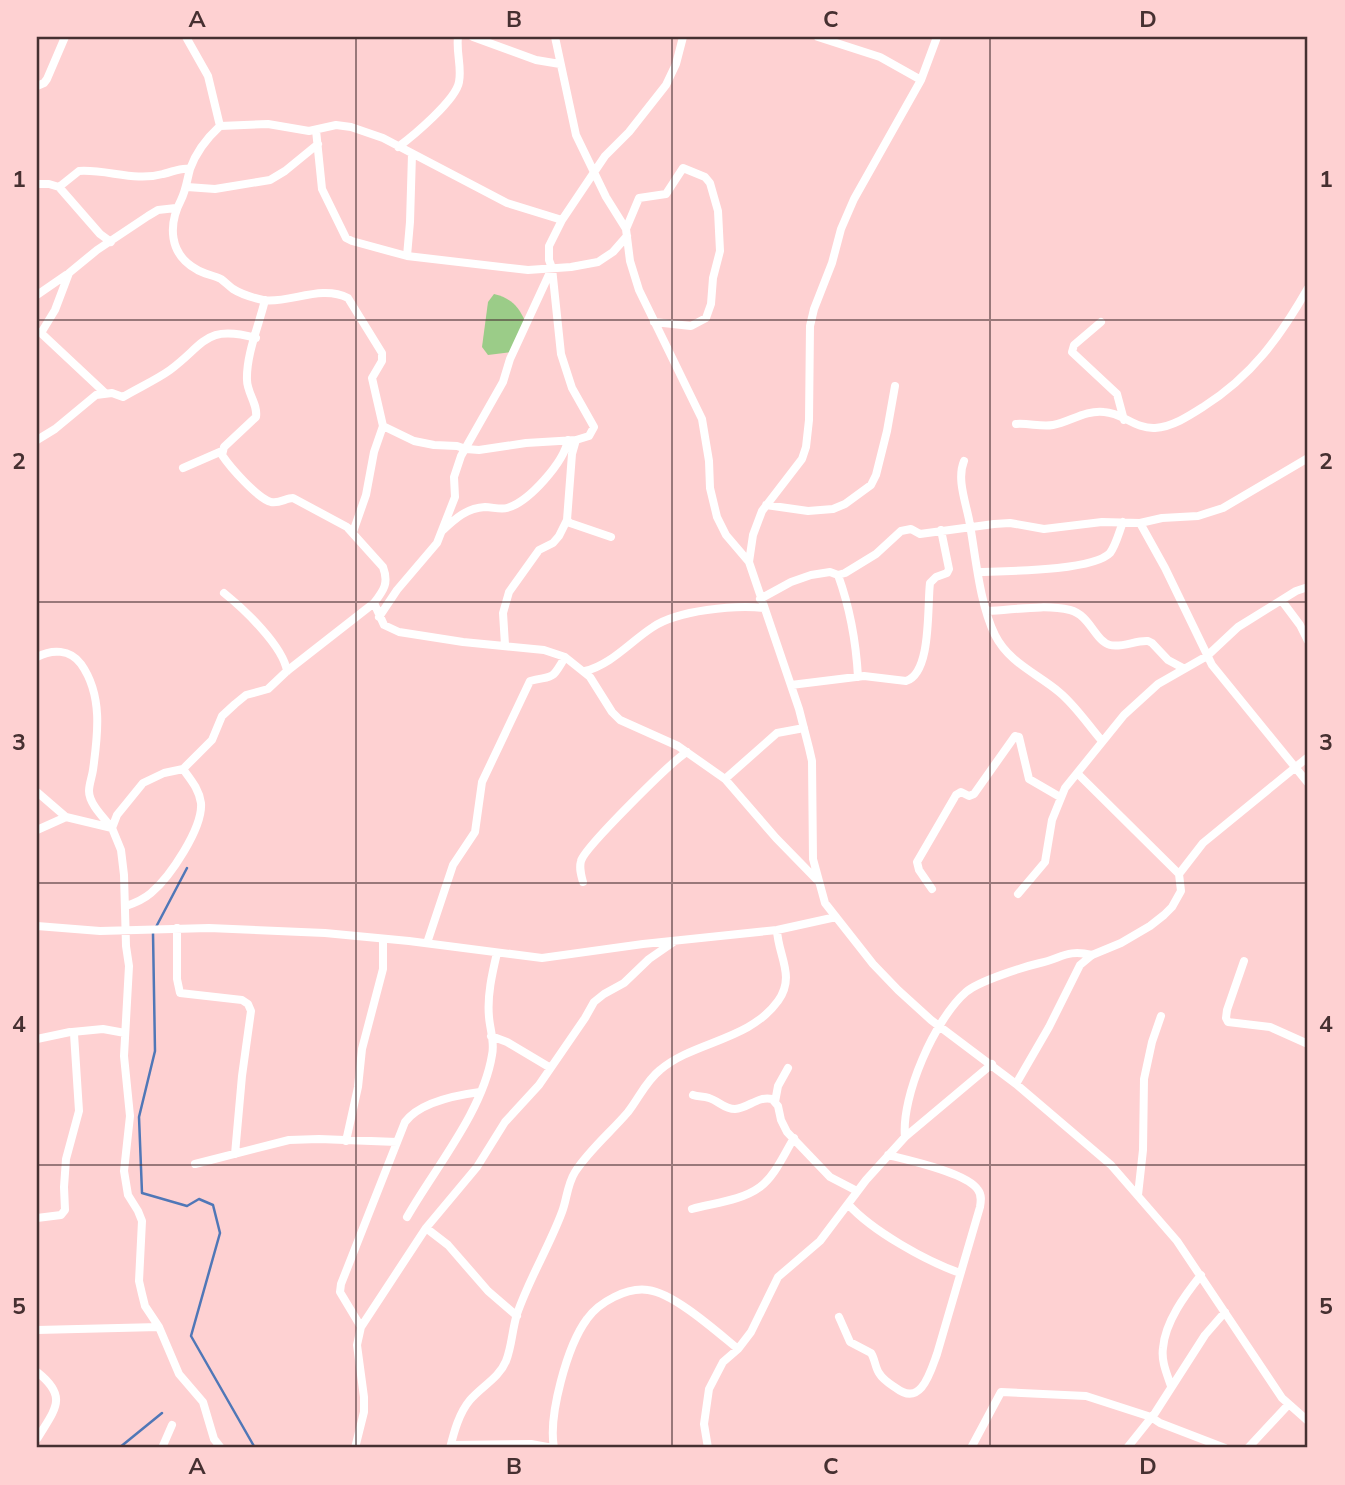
<svg xmlns="http://www.w3.org/2000/svg" width="1345" height="1485" font-family="Mulish,sans-serif">
	<style>
		.green { fill: #9bcc88 }
		.lines { fill: none; stroke-linecap: round; stroke-linejoin: round }
		.stream { stroke: #5077b7; stroke-width: 2.5 }
		.minor { stroke: #fff; stroke-width: 8 }
		.grid { fill: none; stroke: #463031; stroke-width: 2; stroke-opacity: 0.55 }
		.neatline { fill: none; stroke: #463031; stroke-width: 2.5 }
		.grid-label { font-size: 23px; text-anchor: middle; font-weight: bold; fill: #463031 }
	</style>
	<rect width="100%" height="100%" fill="#fed1d2"/>
	<!-- green -->
	<path class="green" d="M494,294C510,298 518,305 525,321L511,352L488,355L482,347L488,302Z"/>
	<g class="lines">
		<!-- stream -->
		<path class="stream" d="M156,927L187,868
			M153,933L155,1051L139,1117L142,1193L187,1206L199,1199L213,1205L220,1233L191,1336L255,1448
			M119,1448L162,1413"/>
		<!-- minor -->
		<path class="minor" d="M186,37L208,76L220,126C207,138 196,152 190,169C187,180 186,190 181,200C168,225 169,254 196,269C203,274 213,275 221,279C225,282 229,286 233,289C241,294 254,298 263,300C289,304 321,284 348,298L382,353V361L372,378L383,426L414,441L434,445L457,446L466,449L479,450L526,443L576,440L589,436L594,427L572,388L561,354L552,268L549,260V246L562,220L605,156L629,132L666,85L676,64L683,37
			M473,37L536,60L560,64
			M555,37L576,135L606,197L626,229L630,261L639,290L702,419L709,461L710,488L717,517L726,535L749,562
			M818,37L880,57L921,80
			M937,37L921,80L854,199L841,229L832,263L814,309L810,326L809,420L806,447L802,459L762,511L753,535L749,562L799,709L809,748L812,761L813,859L825,903L873,964L898,990L931,1020L1016,1084L1111,1165L1177,1241L1282,1398L1308,1421
			M37,86L44,83L47,79L65,37
			M220,126L268,124L309,131L336,125L351,127L383,138L507,203L562,220
			M316,130L322,189L346,238L352,241L407,256L528,270L571,267L598,262L613,252L627,236
			M398,147C413,136 456,100 459,82C462,67 456,52 458,37
			M37,184H49L59,187L100,234L111,242
			M59,187L79,171C107,169 135,182 163,174C173,172 180,167 190,169
			M187,187L215,189L270,180L285,171L318,144
			M626,229L639,198L666,194L683,168L705,177L710,183L718,211L720,251L713,278L711,304L706,318L691,326L654,322
			M407,256L410,222L412,154
			M37,295L66,275
			M265,300C259,325 246,355 247,380C247,393 258,404 256,417L224,447L222,455C230,467 257,498 271,502C279,504 286,498 293,498L347,527L383,567C389,583 384,590 374,603L384,625L399,632L463,642L544,650L565,657L590,677L612,712L620,720L678,746L725,779L777,733L804,728
			M1101,322L1074,345L1072,352L1117,394L1124,420
			M37,332L41,333L55,310L69,273L97,250L148,216L158,210L176,208
			M41,333L104,392
			M1016,424C1029,423 1041,427 1053,425C1070,422 1085,410 1104,412C1123,413 1135,429 1155,428C1172,427 1189,416 1203,407C1252,376 1280,337 1308,288
			M37,440L55,429L96,395L112,393L123,397C138,388 156,380 170,370C205,344 205,324 256,338
			M964,461C956,480 967,505 970,525C976,559 980,605 995,635C1009,663 1038,674 1059,692C1076,706 1088,725 1102,741
			M183,468L222,451
			M766,505L808,511L833,509L845,504L871,485L876,475L887,431L895,386
			M567,520L570,523L611,537
			M1140,523L1165,568L1212,665L1308,783
			M443,530C456,518 467,508 485,507C492,507 501,510 507,508C529,502 564,462 568,440
			M353,532L366,495L374,452L383,426
			M979,572C1005,571 1093,571 1110,553C1116,545 1119,532 1123,522
			M838,575C850,608 856,641 858,677
			M224,593C244,609 283,646 287,671
			M760,599L791,582L811,575L830,572L838,575L845,573L876,554L901,531L911,529L920,534L994,524L1010,523L1044,529L1102,522L1140,523L1162,518L1198,516L1223,508L1308,458
			M1282,601L1300,625L1308,641
			M987,611C1014,610 1044,604 1070,610C1090,615 1095,641 1110,645C1122,648 1136,640 1148,641L1152,643L1168,660L1183,668
			M379,617L397,590L437,543L455,497L454,477L461,456L503,382L510,359L552,268
			M505,645L503,613L509,592L539,550L553,543L559,536L567,520L572,454L576,440
			M37,657C52,649 70,649 81,664C103,695 98,734 93,770C92,777 89,784 89,791C89,804 104,818 112,828
			M585,671C611,665 631,641 653,627C678,610 735,605 764,608
			M791,685L864,676L906,681C932,673 927,606 930,583L936,577L947,573L949,569L941,530
			M1077,773L1179,874
			M725,779L776,838L818,881
			M37,792L66,817L112,828L121,850L124,875L126,946L129,966L124,1056L130,1116L124,1171L128,1195L138,1211L142,1221L139,1281L142,1294L145,1306L159,1327
			M112,828L117,815L143,783L164,773L183,769L212,740L222,716L235,704L246,695L268,689L287,671L374,603
			M37,830L66,817
			M583,882C581,875 579,868 581,861C584,848 673,760 687,752
			M932,889L919,870L917,862L956,795L961,792L969,796L974,794L1015,736L1019,737L1029,779L1060,797
			M1018,894L1045,862L1052,820L1065,788L1124,715L1158,684L1207,656L1238,627L1296,591L1308,587
			M126,906C135,903 144,899 151,893C170,877 203,828 201,803C199,789 191,780 183,769
			M37,926L100,931L209,928L325,933L409,941L542,958L643,944L777,930L836,917
			M177,928V979L180,993L242,1000L248,1004L251,1011L242,1076L235,1154
			M427,943L453,865L475,832L482,782L530,681C553,675 551,682 565,657
			M1244,961L1227,1010L1226,1018L1228,1022L1270,1027L1308,1044
			M72,1032L103,1029L125,1033
			M491,1036L507,1042L549,1067
			M37,1039L70,1032L74,1034L79,1111L66,1159L64,1187L65,1210L61,1215L37,1218
			M1016,1084L1049,1027L1080,965L1092,955L1121,943L1150,926L1164,915L1172,907L1181,891L1179,874L1203,843L1308,757
			M693,1095C698,1097 704,1096 709,1098C719,1101 724,1109 735,1109C749,1108 757,1096 772,1099L778,1106L781,1120L787,1132L830,1177L857,1191
			M775,1102L778,1086L788,1068
			M905,1137C901,1096 935,1019 966,992C979,981 1023,967 1040,963C1062,958 1067,949 1092,955
			M346,1141L358,1087L362,1049L383,969V939
			M195,1164L289,1140L319,1139L397,1142
			M1138,1195L1143,1150L1144,1079L1152,1042L1161,1016
			M848,1204C872,1231 926,1261 960,1273
			M692,1209C713,1203 741,1201 760,1187C775,1176 784,1154 794,1138
			M407,1217C435,1168 483,1111 492,1055C495,1042 490,1030 489,1017C487,996 492,974 497,953
			M426,1228L448,1245L488,1291L517,1316
			M839,1317L850,1342L871,1353C875,1359 875,1367 879,1373C883,1380 890,1384 896,1388C921,1407 930,1373 937,1354L980,1207C981,1201 982,1195 978,1190C968,1173 908,1160 888,1155
			M361,1327L340,1292L341,1284L405,1122C420,1102 457,1095 480,1092
			M37,1330L159,1327L179,1374L203,1402L214,1439L221,1448
			M37,1372C69,1397 55,1409 37,1439
			M1171,1386C1167,1374 1161,1361 1163,1348C1165,1322 1185,1295 1201,1275
			M451,1445L531,1444L553,1448
			M162,1448L172,1425
			M355,1448L364,1412V1397L357,1345L361,1327L426,1228L477,1167L505,1122L539,1085L585,1018L594,1002L604,994L624,983L649,959L675,941
			M450,1448C454,1432 459,1413 470,1400C482,1386 499,1378 506,1361C512,1346 512,1330 517,1314C529,1279 549,1247 562,1212C567,1199 567,1185 575,1172C589,1150 611,1132 628,1112C639,1098 646,1081 660,1070C694,1041 749,1041 778,1001C796,976 778,956 777,930
			M554,1448C548,1416 567,1346 587,1319C599,1302 627,1287 648,1290C674,1293 717,1332 738,1349
			M708,1448L704,1424L709,1389L723,1362L738,1349L751,1332L778,1277L820,1241L866,1180L905,1137L992,1064
			M971,1448L1001,1392L1086,1396L1151,1417L1160,1423L1225,1448
			M1127,1448L1155,1413L1205,1335L1225,1312
			M1248,1448L1288,1405"/>
	</g>
	<!-- grid -->
	<path class="grid" d="M356,37V1448M672,37V1448M990,37V1448M37,320H1308M37,602H1308M37,883H1308M37,1165H1308"/>
	<!-- border -->
	<rect width="1345" height="1485" fill="none" stroke="#fed1d2" stroke-width="77"/>
	<rect x="38" y="38" width="1268" height="1408" class="neatline"/>
	<g class="grid-label">
		<text x="197" y="27">A</text>
		<text x="514" y="27">B</text>
		<text x="831" y="27">C</text>
		<text x="1148" y="27">D</text>
		<text x="19" y="187">1</text>
		<text x="1326" y="187">1</text>
		<text x="19" y="469">2</text>
		<text x="1326" y="469">2</text>
		<text x="19" y="750">3</text>
		<text x="1326" y="750">3</text>
		<text x="19" y="1032">4</text>
		<text x="1326" y="1032">4</text>
		<text x="19" y="1314">5</text>
		<text x="1326" y="1314">5</text>
		<text x="197" y="1474">A</text>
		<text x="514" y="1474">B</text>
		<text x="831" y="1474">C</text>
		<text x="1148" y="1474">D</text>
	</g>
</svg>
